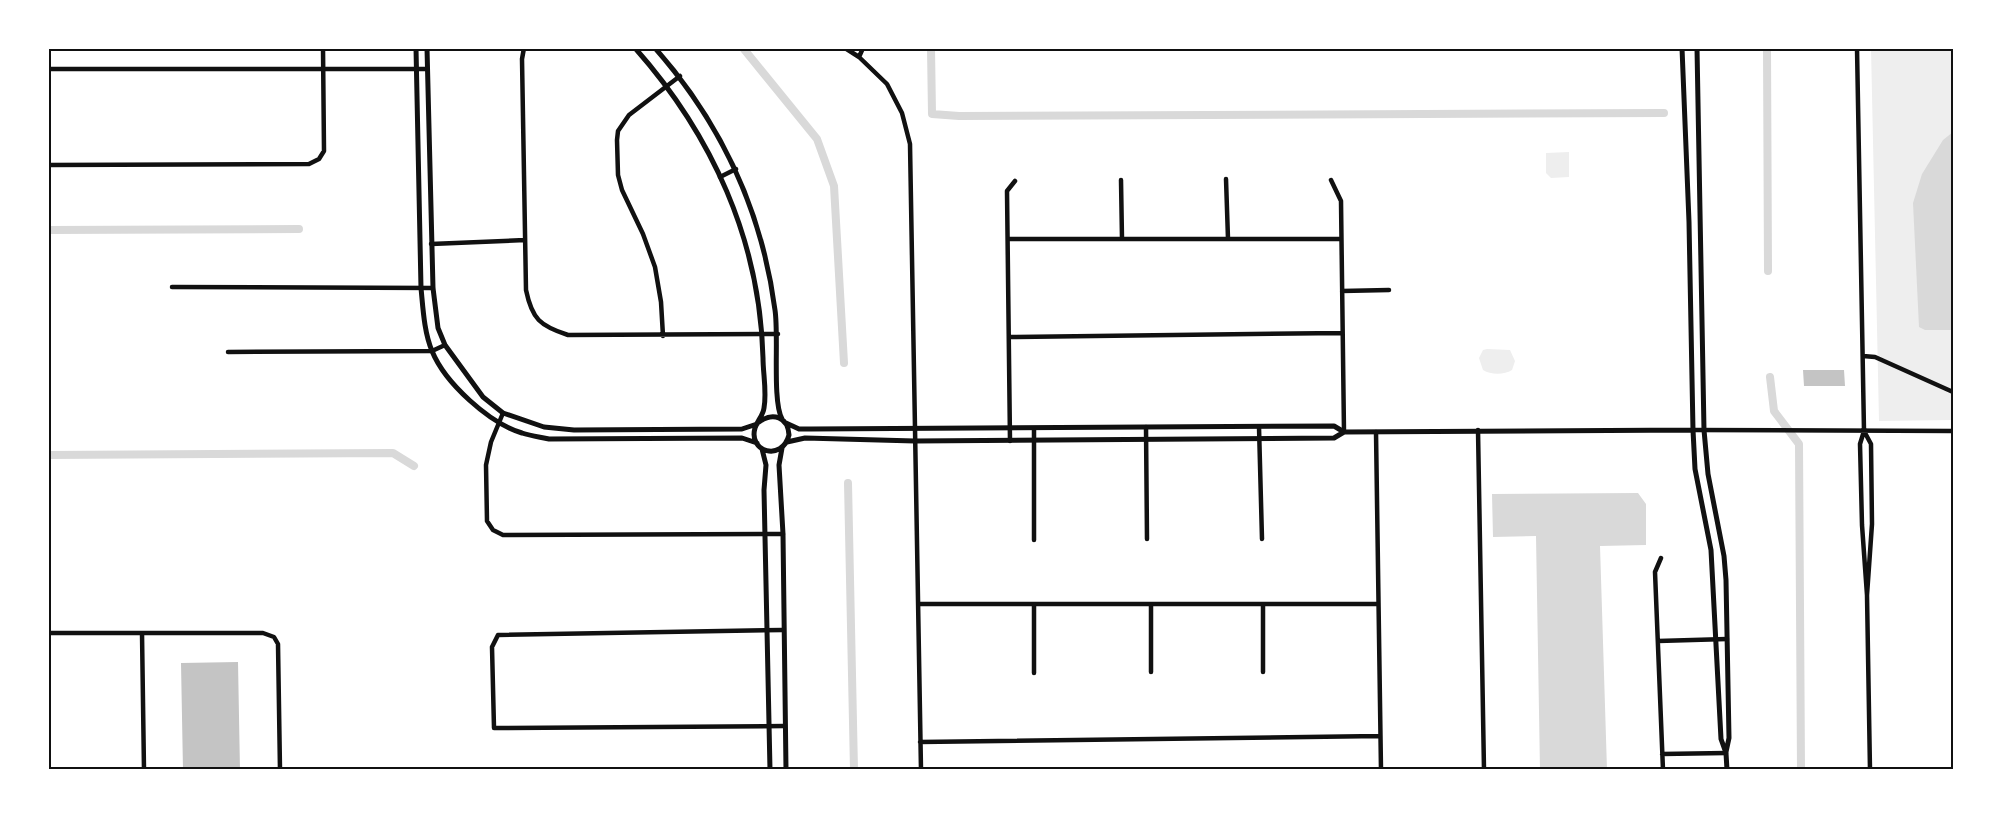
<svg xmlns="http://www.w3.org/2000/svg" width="2001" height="818" font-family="'Times New Roman',serif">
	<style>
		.green { fill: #eee }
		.water { fill: #d9d9d9 }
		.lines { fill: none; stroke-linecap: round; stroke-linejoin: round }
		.canal { stroke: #d9d9d9; stroke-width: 8 }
		.building { fill: #c4c4c4 }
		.minor { stroke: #111; stroke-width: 4.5 }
		.tertiary { stroke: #111; stroke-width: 5 }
		.neatline { fill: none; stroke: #111; stroke-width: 2 }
	</style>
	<rect width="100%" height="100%" fill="#fff"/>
	<!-- green -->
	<path class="green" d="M1871,48H1953V420L1879,421Z
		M1569,152V177L1551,178L1546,173V153Z
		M1487,349L1510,350L1515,361L1512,370C1504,375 1491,375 1483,370L1479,358L1483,350Z"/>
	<!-- water -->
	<path class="water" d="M1953,132V330H1925L1919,327L1913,203L1922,174L1943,140Z
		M1638,493L1646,504V545L1600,546L1607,770H1540L1536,536L1493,537L1492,494Z"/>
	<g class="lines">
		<!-- canal -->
		<path class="canal" d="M743,48L817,139L834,186L844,363
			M931,48L932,114L959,116L1664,113
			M1767,48L1768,271
			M48,230L299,229
			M1770,377L1774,411L1799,444L1801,770
			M48,455L393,453L414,466
			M848,483L854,770"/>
	</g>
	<!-- building -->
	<path class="building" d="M1803,370H1844L1845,386H1804Z
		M238,662L240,770H183L181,663Z"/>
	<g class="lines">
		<!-- minor -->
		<path class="minor" d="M524,48L522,59L526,290C532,319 540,326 568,335L778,334
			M845,48L859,57
			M863,48L859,57L887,84L902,113L910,144L921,770
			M1857,48L1864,431L1860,444L1862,525L1867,595L1872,524L1871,444L1864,431
			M48,69H427
			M48,165L309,164L319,159L324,151L323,48
			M720,177L736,169
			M1226,179L1228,239
			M1121,180L1122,239
			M1331,180L1341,201L1344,432
			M1008,239H1341
			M431,244L525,240
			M172,287L433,288
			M1342,291L1389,290
			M663,336L661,302L655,267L643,234L622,190L618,175L617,140L618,131L629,115L680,76
			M1010,337L1342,333
			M228,352L432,351L445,345
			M1863,356L1875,357L1953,392
			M503,413L491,442L486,465L487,521L493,530L503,535L783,534
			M1146,427L1147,539
			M1259,427L1262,539
			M1034,429V540
			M1478,430L1484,770
			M1693,430L1953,431
			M1376,432L1381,770
			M1010,441L1007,191L1015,181
			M1661,558L1655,572L1663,770
			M1867,595L1870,770
			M918,604H1378
			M1034,604V673
			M1151,604V672
			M1263,604V672
			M783,630L498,635L492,647L494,728L785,726
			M48,633H263L274,637L278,644L280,770
			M142,633L144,770
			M1658,641L1727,639
			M920,742L1380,736
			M1662,754L1726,753"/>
		<!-- tertiary -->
		<path class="tertiary" d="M416,48L421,288C423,308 424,332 432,351C445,383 489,423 522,433C531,436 540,437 549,439L742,438L757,443
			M427,48L433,288L438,328L445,345L483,397L503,413L544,427L574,430L742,429L757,424
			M635,48C712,135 760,240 763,358C763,374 767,392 764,408C763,416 757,421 755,428C748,452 782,462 789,435C788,417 773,412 759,422
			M655,48C721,123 762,211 775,310C779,336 772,401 782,419
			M1682,48L1689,222L1693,430L1695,469L1711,550L1721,739L1726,753L1727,770
			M1697,48L1704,430L1708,474L1724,556L1726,580L1729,738L1726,752
			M786,423L799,429H811L1334,426L1344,432L1693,430
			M787,442L805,438L915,441L1334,438L1344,432
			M782,448L779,465L783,534L786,770
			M762,449L766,465L764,490L770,770"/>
	</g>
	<!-- border -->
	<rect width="2001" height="818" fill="none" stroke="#ffffff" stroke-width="99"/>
	<rect x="50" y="50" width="1902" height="718" class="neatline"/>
</svg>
